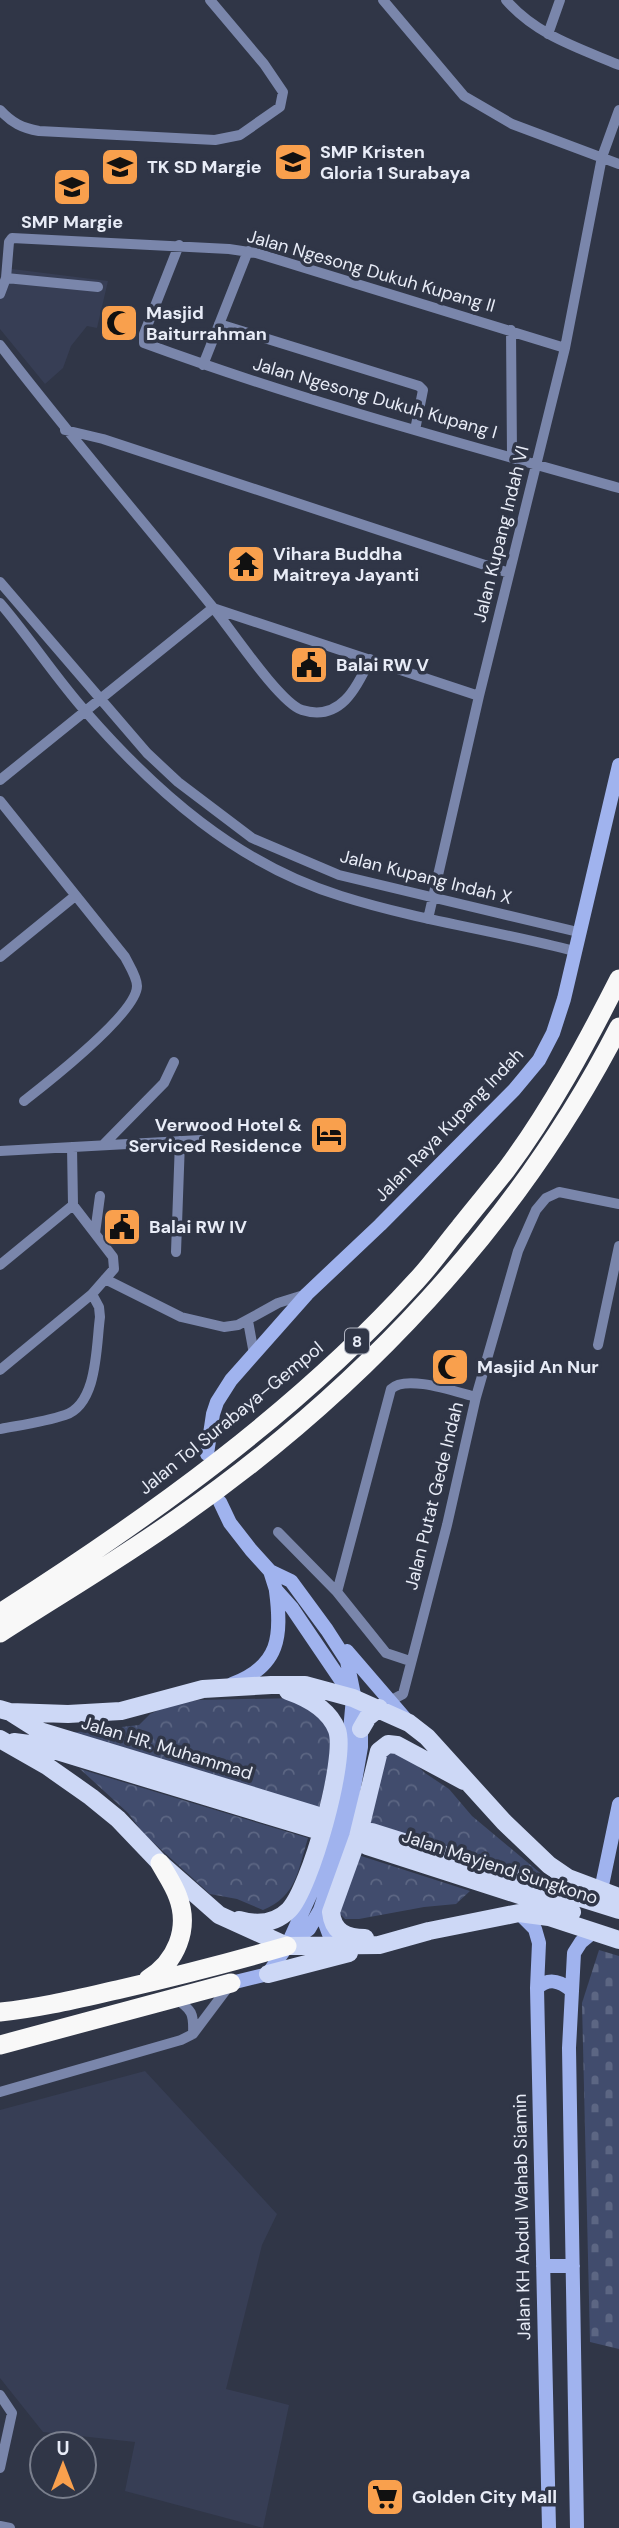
<svg xmlns="http://www.w3.org/2000/svg" width="619" height="2528" font-family="'DM Sans',sans-serif">
	<style>
		.built { fill: #373e55 }
		.cemetery { fill: url(#cemetery-stones) }
		.park { fill: url(#park-crowns) }
		.lines { fill: none; stroke-linecap: round; stroke-linejoin: round }
		.street { stroke: #7a86ab; stroke-width: 10 }
		.secondary { stroke: #a0b3ee; stroke-width: 14 }
		.primary { stroke: #cdd8f6; stroke-width: 18 }
		.highway { stroke: #f8f8f8; stroke-width: 19 }
		.labels { text-anchor: middle; dominant-baseline: central; stroke-width: 7; stroke-linejoin: round; paint-order: stroke }
		.shield { fill: #303647; stroke: #b1b5c2; stroke-width: 2 }
		.shield-label { font-size: 16px; font-weight: bold; fill: #e8ecf7 }
		.poi-label { font-size: 18px; font-weight: bold; fill: #e8ecf7; stroke: #303647; text-anchor: start }
		.street-label { font-size: 18px; fill: #e8ecf7; stroke: #303647 }
	</style>
	<defs>
		<pattern id="cemetery-stones" width="16" height="16" patternUnits="userSpaceOnUse" patternTransform="scale(1.75)"><rect width="16" height="16" fill="#414c6d"/><path d="M2 7V4a2 2 0 0 1 4 0v3zM10 15v-3a2 2 0 0 1 4 0v3z" fill="#5c6683"/></pattern>
		<pattern id="park-crowns" width="20" height="18" patternUnits="userSpaceOnUse" patternTransform="scale(1.75)"><rect width="20" height="18" fill="#414c6d"/><path d="M2 6a3 3 0 1 1 6 0M12 15a3 3 0 1 1 6 0" fill="none" stroke="#5c6683"/></pattern>
	</defs>
	<rect width="100%" height="100%" fill="#303647"/>
	<!-- built -->
	<path class="built" d="M4,268L108,281L97,328L87,326L71,346L63,368L45,384L0,329V282Z
		M145,2071L277,2214L262,2245L226,2389L289,2405L263,2528L125,2491L135,2442L43,2432L0,2378V2110Z"/>
	<!-- cemetery -->
	<path class="cemetery" d="M599,1950L619,1956V2349L590,2342L582,2003Z"/>
	<!-- park -->
	<path class="park" d="M298,1698L331,1725L329,1765L319,1809L69,1733L139,1725L150,1714L169,1705L198,1700Z
		M398,1747L425,1773L449,1789L472,1816L545,1877L365,1822L381,1751Z
		M80,1769L308,1838C298,1870 297,1896 263,1910L237,1899L210,1894L144,1834L128,1813Z
		M355,1854L470,1891L456,1904L424,1907L359,1919H345L337,1911Z"/>
	<g class="lines">
		<!-- street -->
		<path class="street" d="M383,0L464,96L512,124L619,164
			M506,0C536,35 579,48 619,65
			M548,34L560,0
			M0,110C12,123 22,128 39,131L215,140L240,135L280,107L283,92L264,64L210,0
			M179,245L144,334V343C299,400 460,443 619,488
			M6,278L98,287
			M0,294L6,278L9,242L12,238L229,249L256,253L565,348
			M219,324L419,386L423,390L415,430
			M511,330L512,456
			M0,345C69,435 143,521 215,610C232,631 280,703 302,710C340,722 357,688 370,659
			M203,365L248,251
			M65,430L103,439L509,573
			M0,582L147,753L178,782L252,838L339,875L578,932
			M0,603C30,638 55,677 86,712C156,792 237,864 341,896C417,920 497,931 574,951
			M213,608L479,696
			M0,780L213,608
			M0,801L125,957C129,965 137,977 137,986C137,1013 47,1083 24,1101
			M428,919L479,696L565,348L602,157L619,110
			M0,957L75,896
			M104,1144L164,1083L174,1062
			M0,1151L201,1140
			M95,1233L100,1196
			M176,1252L180,1141
			M0,1265L73,1205L72,1147
			M105,1279L181,1317L224,1327L238,1325L278,1303L307,1294
			M248,1321L254,1354
			M598,1345L619,1246
			M0,1370L92,1294L114,1269L113,1257L73,1205
			M0,1429C21,1425 44,1422 65,1415C98,1404 96,1346 100,1317L99,1307L92,1294
			M278,1532L337,1592L386,1653L410,1661
			M337,1592L391,1389C406,1374 456,1392 476,1397
			M386,1703L403,1694L447,1525L476,1397L518,1251L536,1210L546,1198L559,1192L619,1204
			M175,1998C192,2010 194,2013 193,2034
			M0,2092L181,2040L193,2034L229,1986
			M0,2395L12,2413L0,2468
			M0,2526L10,2528"/>
		<!-- secondary -->
		<path class="secondary" d="M207,1454L213,1414L217,1402L231,1380L307,1294L380,1225L514,1090L539,1060L553,1033L564,999L619,765
			M220,1502L230,1523L251,1550L270,1571L291,1581L327,1630L347,1661L361,1729V1747L346,1833L320,1910L309,1929L287,1946
			M347,1651L409,1723
			M232,1684C280,1666 282,1636 276,1591
			M601,1890L619,1804
			M320,1910L329,1934L338,1947
			M519,1913L535,1929L539,1943L537,1988L549,2528
			M231,1983L268,1974L287,1946L316,1882L335,1830L346,1774L353,1698L292,1608L276,1590L270,1571
			M537,1988C549,1977 560,1981 571,1990
			M543,2266H573
			M577,2528L569,2048L574,1953L581,1942L593,1932"/>
		<!-- primary -->
		<path class="primary" d="M0,1709L10,1712L68,1714L121,1711L203,1689L271,1685H305L353,1698L409,1723L427,1737L504,1822L549,1865L568,1878L619,1897
			M10,1712L40,1731L316,1815
			M361,1729L368,1717L379,1708
			M0,1739L47,1766L91,1797L118,1819L160,1863L219,1915L287,1946L379,1945L429,1931L519,1913L549,1917L619,1940
			M14,1742L37,1745L313,1829
			M372,1832L619,1910
			M367,1846L572,1912
			M239,1920C257,1925 275,1924 289,1910C310,1889 347,1758 337,1730C329,1709 308,1698 288,1691
			M365,1938C346,1938 333,1932 331,1912L358,1837L379,1751L388,1744L397,1745L464,1781
			M268,1974L349,1953"/>
		<!-- highway -->
		<path class="highway" d="M0,1613C149,1518 297,1412 416,1281C432,1264 445,1245 460,1227C475,1208 491,1189 506,1170C550,1111 586,1044 619,979
			M0,1633C59,1595 120,1559 178,1518C360,1391 517,1225 619,1027
			M148,1979C176,1962 190,1929 178,1897C174,1885 166,1874 160,1863
			M0,2012C41,2008 81,1998 121,1989C177,1976 232,1962 287,1946
			M0,2045L231,1983"/>
	</g>
	<!-- icons -->
	<defs>
		<symbol id="school-square" viewBox="-11 -11 22 22"><rect x="-9" y="-9" width="18" height="18" rx="4" fill="#f9a04d" stroke="#303647"/><path d="M0-5L7-2L0 1L-7-2ZM-4 1L0 2.5L4 1V4Q0 6-4 4Z" fill="#111"/></symbol>
		<symbol id="mosque-square" viewBox="-11 -11 22 22"><rect x="-9" y="-9" width="18" height="18" rx="4" fill="#f9a04d" stroke="#303647"/><path d="M3.5-4.9A6 6 0 1 0 3.5 4.9A5 5 0 1 1 3.5-4.9Z" fill="#111"/></symbol>
		<symbol id="temple-square" viewBox="-11 -11 22 22"><rect x="-9" y="-9" width="18" height="18" rx="4" fill="#f9a04d" stroke="#303647"/><path d="M0-6L5-2H3V0L6.5 2.5H4V6H1.5V3h-3V6H-4V2.5H-6.5L-3 0V-2H-5Z" fill="#111"/></symbol>
		<symbol id="civic-square" viewBox="-11 -11 22 22"><rect x="-9" y="-9" width="18" height="18" rx="4" fill="#f9a04d" stroke="#303647"/><path d="M-.6-6.5H3V-4.5H.6V-3L4-1V1h2V6H-6V1h2V-1L-.6-3ZM-1.2 2.5V6h2.4V2.5Z" fill="#111"/></symbol>
		<symbol id="hotel-square" viewBox="-11 -11 22 22"><rect x="-9" y="-9" width="18" height="18" rx="4" fill="#f9a04d" stroke="#303647"/><path d="M-6-4.5h1.5V1H6V5H4.5V3h-9V5H-6ZM-4 0a1.8 1.8 0 1 1 3.6 0ZM.5 0V-2.5h3Q6-2.5 6 0Z" fill="#111"/></symbol>
		<symbol id="supermarket-square" viewBox="-11 -11 22 22"><rect x="-9" y="-9" width="18" height="18" rx="4" fill="#f9a04d" stroke="#303647"/><path d="M-6-5.5h2.5l.6 2H6L4.5 2H-2.5L-4.4-4H-6ZM-1.5 3.2a1.3 1.3 0 1 0 .1 0ZM3 3.2a1.3 1.3 0 1 0 .1 0Z" fill="#111"/></symbol>
	</defs>
	<g fill-rule="evenodd">
		<use href="#school-square" x="271" y="140" width="44" height="44"/>
		<use href="#school-square" x="98" y="145" width="44" height="44"/>
		<use href="#school-square" x="50" y="165" width="44" height="44"/>
		<use href="#mosque-square" x="97" y="301" width="44" height="44"/>
		<use href="#temple-square" x="224" y="542" width="44" height="44"/>
		<use href="#civic-square" x="287" y="643" width="44" height="44"/>
		<use href="#hotel-square" x="307" y="1113" width="44" height="44"/>
		<use href="#civic-square" x="100" y="1205" width="44" height="44"/>
		<use href="#mosque-square" x="428" y="1345" width="44" height="44"/>
		<use href="#supermarket-square" x="363" y="2475" width="44" height="44"/>
	</g>
	<g class="labels">
		<!-- shield labels -->
		<rect class="shield" x="345" y="1328.5" width="24" height="25" rx="5"/>
		<g class="shield-label">
			<text x="357" y="1341">8</text>
		</g>
		<!-- poi labels -->
		<g class="poi-label">
			<text x="320" y="152">SMP Kristen<tspan x="320" dy="21">Gloria 1 Surabaya</tspan></text>
			<text x="147" y="167">TK SD Margie</text>
			<text x="72" y="222" text-anchor="middle">SMP Margie</text>
			<text x="146" y="313">Masjid<tspan x="146" dy="21">Baiturrahman</tspan></text>
			<text x="273" y="554">Vihara Buddha<tspan x="273" dy="21">Maitreya Jayanti</tspan></text>
			<text x="336" y="665">Balai RW V</text>
			<text x="302" y="1125" text-anchor="end">Verwood Hotel &amp;<tspan x="302" dy="21">Serviced Residence</tspan></text>
			<text x="149" y="1227">Balai RW IV</text>
			<text x="477" y="1367">Masjid An Nur</text>
			<text x="412" y="2497">Golden City Mall</text>
		</g>
		<!-- street labels -->
		<g class="street-label">
			<text transform="translate(371 271) rotate(16)">Jalan Ngesong Dukuh Kupang II</text>
			<text transform="translate(375 398) rotate(16)">Jalan Ngesong Dukuh Kupang I</text>
			<text transform="translate(501 534) rotate(-76)">Jalan Kupang Indah VI</text>
			<text transform="translate(426 877) rotate(14)">Jalan Kupang Indah X</text>
			<text transform="translate(449 1125) rotate(-46)">Jalan Raya Kupang Indah</text>
			<text transform="translate(231 1418) rotate(-39)">Jalan Tol Surabaya–Gempol</text>
			<text transform="translate(434 1496) rotate(-76)">Jalan Putat Gede Indah</text>
			<text transform="translate(167 1748) rotate(17)">Jalan HR. Muhammad</text>
			<text transform="translate(500 1867) rotate(18)">Jalan Mayjend Sungkono</text>
			<text transform="translate(522 2217) rotate(-91)">Jalan KH Abdul Wahab Siamin</text>
		</g>
	</g>
	<!-- north arrow -->
	<g transform="translate(63 2465)"><circle r="33" fill="#303647" stroke="#7a7f8d" stroke-width="2"/>
	<path d="M0-5L12 26L0 18L-12 26Z" fill="#f9a04d"/>
	<text y="-10" font-size="19" font-weight="bold" text-anchor="middle" fill="#e8ecf7">U</text>
	</g>
</svg>
